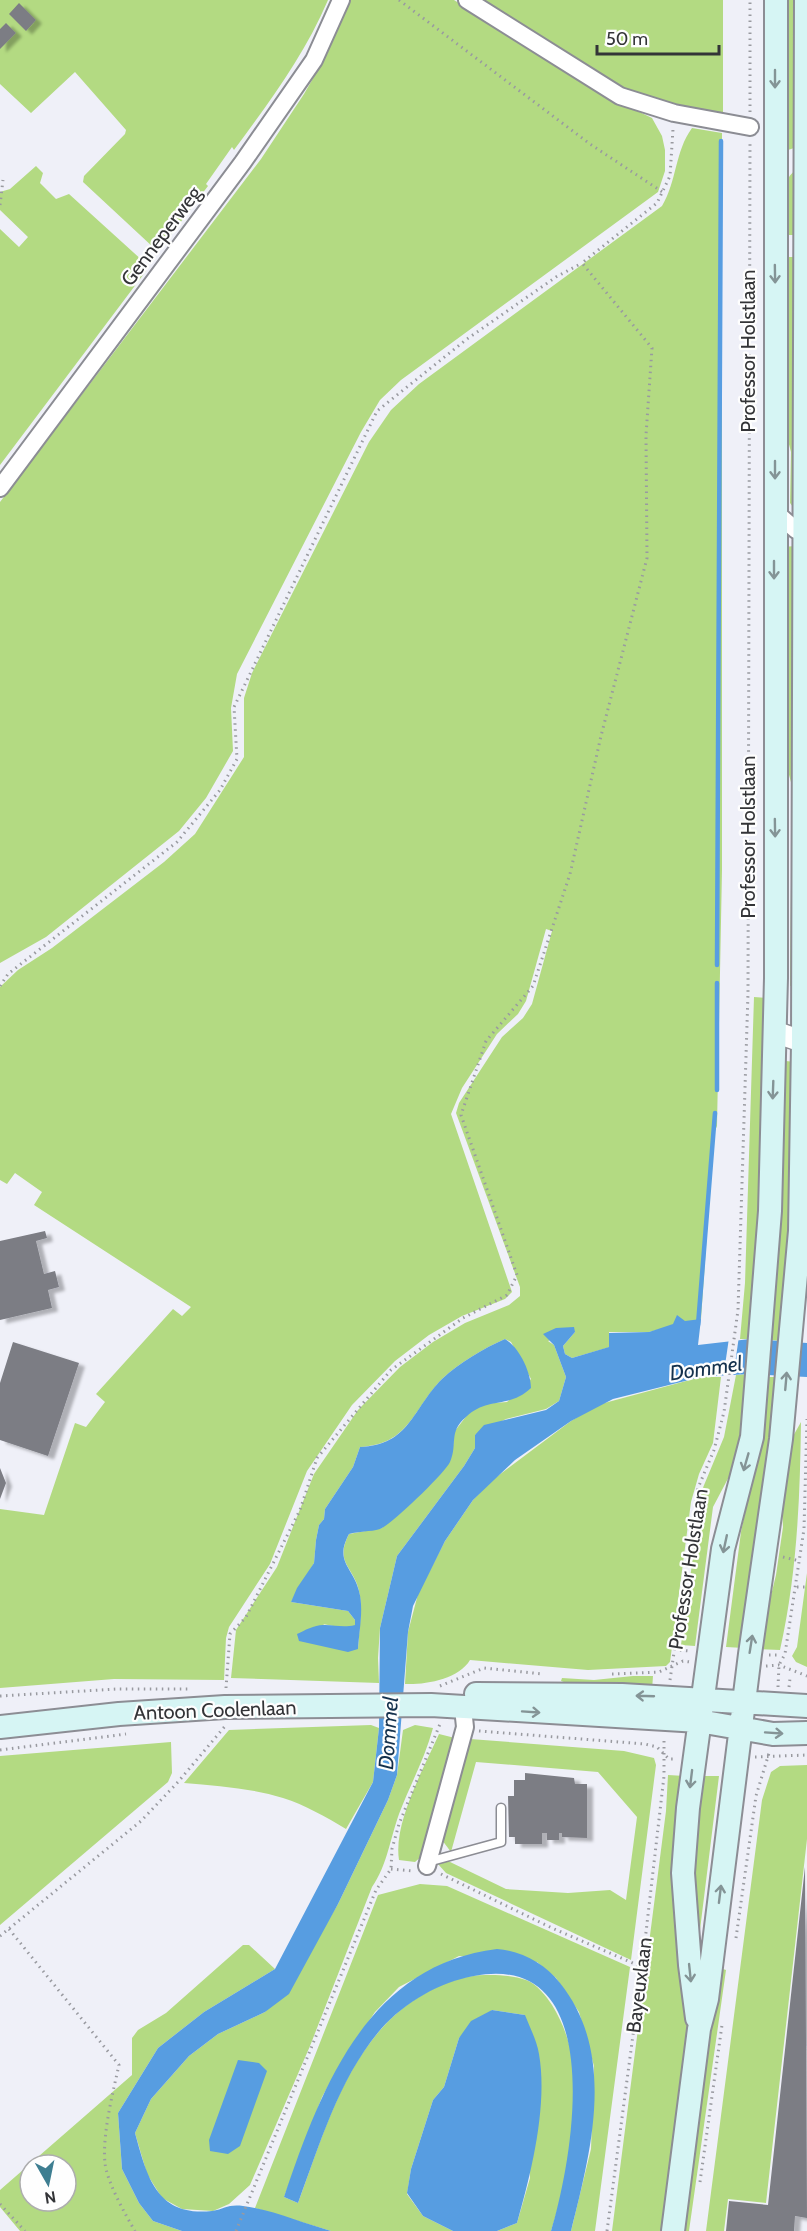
<svg xmlns="http://www.w3.org/2000/svg" width="807" height="2231" font-family="Cabin,sans-serif">
	<style>
		.green { fill: #b3da82; fill-rule: evenodd }
		.water { fill: #579de1 }
		.pier { fill: #eff0f8 }
		.lines { fill: none; stroke-linecap: round; stroke-linejoin: round }
		.stream { stroke: #579de1; stroke-width: 4.5 }
		.building { fill: #7c7d84; filter: url(#shadow) }
		.service-casing { stroke: #8c8d94; stroke-width: 11 }
		.minor-casing { stroke: #8c8d94; stroke-width: 20 }
		.tertiary-casing { stroke: #8c8d94; stroke-width: 24 }
		.secondary-casing { stroke: #8c8d94; stroke-width: 26 }
		.path { stroke: #999aa0; stroke-width: 3; stroke-dasharray: 1.5 4.5; stroke-linecap: butt }
		.service { stroke: #fff; stroke-width: 8 }
		.minor { stroke: #fff; stroke-width: 16 }
		.tertiary { stroke: #fff; stroke-width: 21 }
		.secondary { stroke: #d6f5f4; stroke-width: 22 }
		.oneway { stroke: #849496 }
		.labels { text-anchor: middle; dominant-baseline: central; stroke-width: 4.5; stroke-linejoin: round; paint-order: stroke }
		.street-label { font-size: 20px; fill: #333437; stroke: #fefefe }
		.water-label { font-size: 21px; font-style: italic; fill: #14314d; stroke: #fefefe }
	</style>
	<defs>
		<filter id="shadow"><feDropShadow dx="6" dy="3.5" stdDeviation="1.5" flood-color="#0004"/></filter>
	</defs>
	<rect width="100%" height="100%" fill="#eff0f8"/>
	<!-- green -->
	<path class="green" d="M0,0H328C304,56 270,101 234,150L232,147L206,184L208,186L161,248H154L83,182L84,176L125,134L126,130L75,72L31,113L0,84Z
		M350,0H454L604,95L652,118L662,136L665,150V171L658,192L401,380L380,400L361,432L237,674L231,708L233,751L206,798L179,831L46,937L0,963V502L261,159L304,94L327,54Z
		M479,0H723V118L634,94L585,68Z
		M786,0H798L797,147L785,151Z
		M692,128L722,133V870L717,1126L714,1133L701,1319L649,1332H609L610,1347L572,1358L565,1354L563,1346L575,1332L548,1341L554,1345L566,1377L559,1401L546,1409L506,1419L475,1435V1448L464,1466L397,1556L380,1628L378,1658L379,1683L231,1678L236,1630L277,1567L314,1474L358,1410L400,1367L433,1342L465,1323L509,1305L520,1296V1287L456,1113L459,1103L502,1037L523,1018L532,1004L552,931L546,929L526,1001L518,1014L497,1034L462,1088L451,1114L512,1292L505,1299L462,1316L429,1335L395,1361L352,1405L307,1471L270,1564L229,1627L226,1638L224,1680L114,1679L0,1688V1509L44,1515L75,1423L86,1427L105,1402L96,1394L173,1309L182,1316L191,1307L34,1205L42,1192L15,1173L7,1184L0,1180V987L18,970L52,948L164,862L195,834L244,757V698L252,673L369,442L391,410L419,384L662,206C677,181 675,151 692,128ZM505,1339L511,1342L531,1379L507,1402L482,1404L468,1414L454,1432L453,1446L382,1528L349,1534C334,1563 354,1567 359,1591C363,1608 359,1631 358,1649L323,1624L343,1628L355,1626V1620L348,1611L291,1602L314,1563L316,1540L319,1525L324,1519L325,1509L353,1467L360,1447C410,1444 412,1410 442,1379C459,1363 484,1348 505,1339Z
		M36,166L43,173L40,183L56,199L69,194L144,262L146,271L0,465V229L19,247L28,237L0,210V192L10,189Z
		M797,169V235H784C784,213 777,182 797,169Z
		M784,257H796V511L790,503L791,452L784,425Z
		M796,546V987L790,986L792,786L784,756L782,547Z
		M754,997L766,998L762,1210L750,1339H740L745,1283Z
		M786,1061L795,1062L791,1212L780,1341L771,1340Z
		M748,1374L742,1452L713,1507L695,1646L681,1645L702,1490L724,1437L736,1375Z
		M701,1377H721L713,1443L699,1474L691,1502L670,1662L666,1666L588,1670L470,1660C459,1679 425,1685 405,1684L408,1632L418,1594L445,1541L473,1500L491,1481L571,1421L597,1405Z
		M769,1377H776L773,1434L744,1648L726,1647L741,1532L761,1436Z
		M801,1422C800,1499 797,1574 780,1650L758,1649L776,1575L783,1527L781,1492L788,1445Z
		M807,1573V1667L796,1662L792,1656L797,1647Z
		M633,1676H653L652,1690L580,1688L561,1681L562,1678L594,1680Z
		M371,1725L379,1728L373,1782L346,1829C326,1817 305,1805 283,1798C251,1788 217,1786 184,1783L229,1730Z
		M415,1725L433,1728C425,1758 410,1785 399,1814C390,1839 387,1866 372,1887L310,2046L250,2185L229,2204L213,2211L182,2209L162,2198L147,2174L135,2133L151,2099L189,2056L218,2034L265,2012L308,1955L338,1904L388,1800L397,1775L403,1730Z
		M439,1734L455,1738L422,1856L415,1862L399,1860C393,1823 424,1768 439,1734Z
		M470,1739L624,1751L654,1758L656,1765L631,1960L446,1873L438,1864L448,1861L506,1889L568,1893L610,1890L626,1900L637,1817L598,1772L476,1762L451,1852L442,1840Z
		M171,1742L172,1773L168,1782L0,1925V1756Z
		M807,1765V1839L766,2203L728,2199L724,2231H706L762,1800L771,1772L780,1766Z
		M668,1775L685,1776L690,2035L664,2231H612L666,1811Z
		M700,1776H719L698,1946L693,1867Z
		M420,1884L447,1886L630,1967L595,2231H571L591,2149L594,2066L579,2012L556,1978L537,1962L459,1956L399,1987L375,2012L341,2063L322,2097L284,2197L298,2203C320,2144 339,2075 383,2027C408,1999 451,1973 490,1975C502,1975 515,1976 526,1980C537,1984 546,1996 552,2005C593,2070 573,2162 551,2231H497L517,2223L530,2178L525,2015L492,2010L459,2038L444,2087L433,2100L411,2169L407,2194L423,2216L453,2231H331L255,2208L378,1895Z
		M243,1945H249L275,1969L204,2012L158,2048L118,2113L122,2169L139,2203L153,2221L182,2231H20L0,2207V2190L132,2075V2038L138,2030L166,2013ZM30,2165H66V2201H30Z
		M723,1969L726,1970L689,2231H681L710,2012Z"/>
	<!-- water -->
	<path class="water" d="M677,1315L685,1321L701,1319L698,1345L750,1339L807,1343V1377L748,1374L701,1377L613,1399L571,1421L515,1460L473,1500L445,1541L413,1606L408,1632L397,1775L388,1800L338,1904L289,1994L265,2012L218,2034L189,2056L151,2099L135,2133C147,2176 156,2217 212,2211C225,2209 228,2204 243,2206C273,2210 302,2223 331,2231H182L153,2221L139,2203L122,2169L118,2113L158,2048L204,2012L275,1969L373,1782L379,1728L380,1628L397,1556L464,1466L475,1448V1435L484,1425L546,1410L559,1401L566,1377L554,1345L543,1334L556,1328L574,1327L575,1332L563,1346L565,1354L572,1358L609,1347V1333L649,1332L673,1324Z
		M505,1339C519,1347 531,1372 531,1388C509,1409 488,1396 466,1417C448,1432 458,1444 450,1462C445,1473 391,1525 380,1529C370,1532 359,1531 349,1534C334,1562 353,1567 359,1591C364,1609 359,1631 358,1649L348,1652L299,1641L297,1634C305,1630 316,1624 325,1625C336,1625 343,1628 355,1625V1620L348,1611L291,1602L297,1588L314,1563L316,1540L319,1525L324,1519L325,1509L353,1467L360,1447C410,1445 412,1409 442,1379C459,1363 484,1348 505,1339Z
		M497,1949C522,1951 544,1963 560,1983C617,2054 591,2151 571,2231H551C573,2159 610,1950 474,1976C440,1982 405,2002 381,2029C339,2078 320,2144 298,2203L284,2197C321,2088 367,1965 497,1949Z
		M492,2010L525,2015C530,2028 537,2041 539,2054C548,2106 531,2174 517,2223L497,2231H453L423,2216L407,2193L411,2169L433,2100L444,2087L459,2038L471,2021Z
		M238,2060L259,2063L267,2071L240,2146L228,2154L210,2151L209,2140Z"/>
	<!-- pier -->
	<path class="pier" d="M739,1336L733,1378L723,1379L729,1338Z"/>
	<g class="lines">
		<!-- stream -->
		<path class="stream" d="M717,965L721,141
			M717,1090V983
			M698,1325L715,1113"/>
	</g>
	<!-- building -->
	<path class="building" d="M19,3L36,20L26,31L9,14Z
		M6,23L16,33L0,49V29Z
		M45,1231L47,1238L36,1241L44,1274L55,1271L59,1287L48,1290L52,1308L0,1320V1241Z
		M13,1342L79,1363L48,1456L0,1440V1383Z
		M0,1468L6,1483L0,1499Z
		M525,1773L574,1778L575,1784H587V1838L562,1837V1833H559V1840H547V1833H542V1844H515V1837H509L508,1796H514V1780H525Z
		M805,1867L807,2218L795,2216L794,2231H726L729,2201L768,2205Z"/>
	<g class="lines">
		<defs>
			<path id="service" d="M428,1862L501,1842V1808"/>
			<path id="minor" d="M467,0L620,96L674,113L750,127
				M0,488L243,162L314,60L341,0
				M774,511L796,530L807,533
				M427,1866L465,1727L463,1708"/>
			<path id="tertiary" d="M775,1032L807,1043"/>
			<path id="secondary" d="M476,1694L622,1695L807,1706
				M0,1727L119,1714L225,1707L431,1705L699,1721L773,1734L807,1733
				M697,2018L690,1965L683,1873L688,1808L723,1549L752,1437L770,1211L776,978V0
				M673,2231L699,2029L707,1999L750,1654L781,1439L800,1231L803,1043L806,0"/>
		</defs>
		<!-- service casing -->
		<use href="#service" class="service-casing"/>
		<!-- minor casing -->
		<use href="#minor" class="minor-casing"/>
		<!-- tertiary casing -->
		<use href="#tertiary" class="tertiary-casing"/>
		<!-- secondary casing -->
		<use href="#secondary" class="secondary-casing"/>
		<!-- path -->
		<path class="path" d="M399,0L590,144L664,193
			M750,112V0
			M0,205L3,180
			M0,986L8,974L177,842L220,790L237,759L234,707L377,411L467,339L556,277L582,263
			M783,1557L800,1561
			M797,1587H807
			M680,1650L689,1651
			M769,1655H779
			M766,1666L779,1665L807,1676
			M612,1674L659,1672L683,1661L690,1662
			M670,1680L698,1488L714,1450L724,1412L738,1310L748,993L750,143
			M440,1686L484,1668L543,1674
			M778,1687L779,1665L785,1654L804,1529L807,1419
			M789,1687L790,1678
			M226,1688L230,1634L246,1617L300,1510L317,1458L391,1370L463,1318L507,1295L517,1275L461,1115L486,1041L533,986L570,874L601,736L647,558L646,435L652,348L582,263L657,203L670,176L673,129
			M0,1696L117,1689H188
			M479,1731L645,1744L657,1747L669,1759H677
			M0,1750L126,1734
			M755,1757L807,1755
			M391,1869L413,1871
			M441,1874L552,1928L642,1967
			M9,1929L119,2065C113,2092 102,2135 105,2163C107,2182 125,2214 135,2231
			M0,1936L141,1821L178,1782L226,1725
			M736,1938L756,1796L769,1753
			M700,2182L722,2025
			M0,2204L25,2231
			M236,2231L376,1890L391,1869L392,1849L399,1824L440,1724
			M607,2231L642,1967L664,1776V1737"/>
		<!-- service -->
		<use href="#service" class="service"/>
		<!-- minor -->
		<use href="#minor" class="minor"/>
		<!-- tertiary -->
		<use href="#tertiary" class="tertiary"/>
		<!-- secondary -->
		<use href="#secondary" class="secondary"/>
	</g>
	<!-- one-way arrows -->
	<defs><path id="oneway-shaft" d="M-6 0H5M1.5-3L5.5 0L1.5 3" fill="none" stroke-width="1.6" stroke-linecap="round" stroke-linejoin="round" transform="scale(1.5)"/></defs>
	<g class="oneway">
		<use href="#oneway-shaft" transform="translate(775 79) rotate(90)"/>
		<use href="#oneway-shaft" transform="translate(775 274) rotate(89)"/>
		<use href="#oneway-shaft" transform="translate(775 470) rotate(90)"/>
		<use href="#oneway-shaft" transform="translate(774 570) rotate(90)"/>
		<use href="#oneway-shaft" transform="translate(775 828) rotate(89)"/>
		<use href="#oneway-shaft" transform="translate(773 1090) rotate(92)"/>
		<use href="#oneway-shaft" transform="translate(786 1381) rotate(-85)"/>
		<use href="#oneway-shaft" transform="translate(746 1462) rotate(106)"/>
		<use href="#oneway-shaft" transform="translate(725 1544) rotate(102)"/>
		<use href="#oneway-shaft" transform="translate(751 1644) rotate(-81)"/>
		<use href="#oneway-shaft" transform="translate(645 1696) rotate(-178)"/>
		<use href="#oneway-shaft" transform="translate(531 1712) rotate(4)"/>
		<use href="#oneway-shaft" transform="translate(774 1733) rotate(4)"/>
		<use href="#oneway-shaft" transform="translate(691 1779) rotate(97)"/>
		<use href="#oneway-shaft" transform="translate(720 1894) rotate(-83)"/>
		<use href="#oneway-shaft" transform="translate(690 1973) rotate(84)"/>
	</g>
	<g class="labels">
		<!-- street labels -->
		<g class="street-label">
			<text transform="translate(161 236) rotate(-53)">Genneperweg</text>
			<text transform="translate(748 351) rotate(-90)">Professor Holstlaan</text>
			<text transform="translate(748 837) rotate(-90)">Professor Holstlaan</text>
			<text transform="translate(688 1569) rotate(-81)">Professor Holstlaan</text>
			<text transform="translate(215 1710) rotate(-2)">Antoon Coolenlaan</text>
			<text transform="translate(639 1985) rotate(-83)">Bayeuxlaan</text>
		</g>
		<!-- water labels -->
		<g class="water-label">
			<text transform="translate(706 1368) rotate(-8)">Dommel</text>
			<text transform="translate(388 1733) rotate(-86)">Dommel</text>
		</g>
	</g>
	<!-- north arrow -->
	<g transform="translate(48 2183) rotate(171)"><circle r="28" fill="#fefefe" stroke="#adadae" stroke-width="1.5"/>
	<path d="M0-4.5L10 22L0 15L-10 22Z" fill="#3e7e91"/>
	<text y="-9" font-size="16" font-weight="bold" text-anchor="middle" fill="#333437">N</text>
	</g>
	<!-- scale -->
	<path d="M597 45v9h122v-9" fill="none" stroke="#333437" stroke-width="3"/>
	<text x="606" y="45" font-size="18" fill="#333437" stroke="#fefefe" stroke-width="4.5" paint-order="stroke">50 m</text>
</svg>
